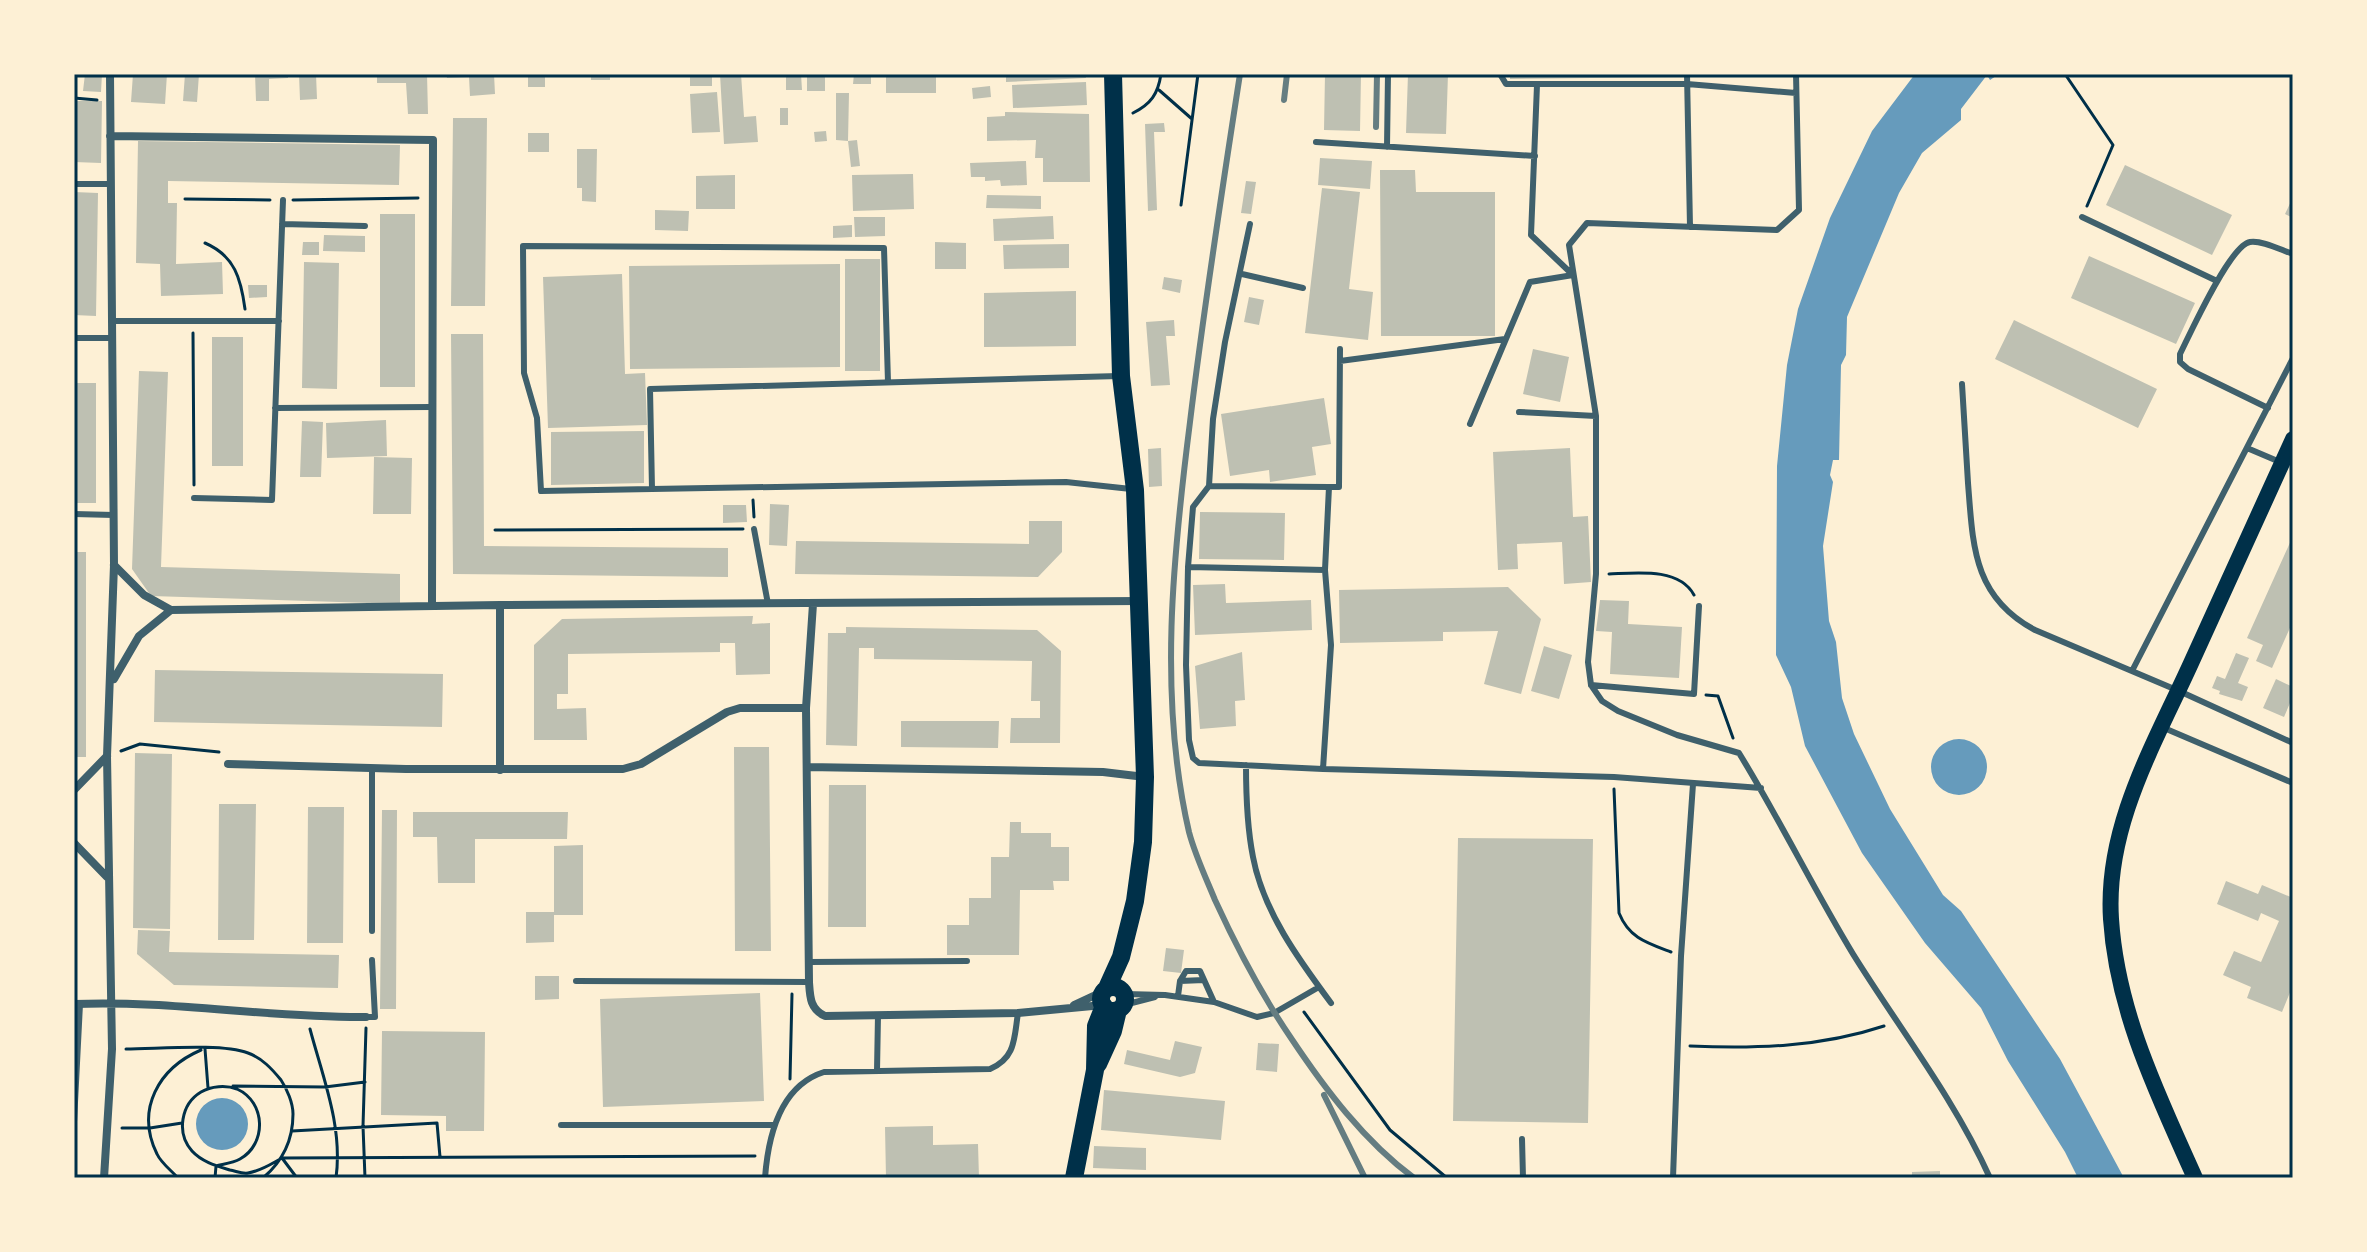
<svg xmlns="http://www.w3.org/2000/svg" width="2367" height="1252" font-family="Raleway,sans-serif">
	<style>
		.water { fill: #669bbc }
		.building { fill: #bec0b2 }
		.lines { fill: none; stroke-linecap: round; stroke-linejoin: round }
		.path { stroke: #003049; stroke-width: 3 }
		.service { stroke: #3f606c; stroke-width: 6 }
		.minor { stroke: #3f606c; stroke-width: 8 }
		.secondary { stroke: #003049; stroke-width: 16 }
		.primary { stroke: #003049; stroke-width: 18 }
		.rail { stroke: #657d81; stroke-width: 6 }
		.neatline { fill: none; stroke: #003049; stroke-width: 3 }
	</style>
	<rect width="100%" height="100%" fill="#fdf0d5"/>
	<!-- water -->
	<path class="water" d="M1915,74H1999L1990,80L1987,75L1961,109V120L1922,153L1899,193L1847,317L1846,355L1841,365L1839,460H1833L1830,475L1833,482L1823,546L1829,621L1836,642L1842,698L1854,734L1890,809L1943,895L1961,911L2060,1059L2124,1178H2078L2065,1152L2008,1061L1981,1008L1925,943L1862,853L1805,746L1791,687L1776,655L1777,466L1787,365L1798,309L1830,218L1872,131Z
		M1931 767a28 28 0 1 1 56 0a28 28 0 1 1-56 0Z
		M196 1124a26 26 0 1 1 52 0a26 26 0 1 1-52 0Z"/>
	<!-- building -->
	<path class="building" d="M85,74H102L101,92L83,91Z
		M133,74H167L165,104L131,102Z
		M185,74H199L197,102L183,101Z
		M255,74H288V78L269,79V101H256Z
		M299,74H316L317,99L300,100Z
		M377,74H427L428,114H408L406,83H377Z
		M446,74H494L495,94L470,96L469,77L447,78Z
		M528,74H545V87H528Z
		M591,74H610V80H591Z
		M690,74H712V86H690Z
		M720,74H741L744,117L756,116L758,142L724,144Z
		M786,74H801L802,90H786Z
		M807,74H825V91H807Z
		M854,74H871V84H853Z
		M886,74H936V93H886Z
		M1006,74H1085L1086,78L1006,82Z
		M1325,74H1361L1360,131L1324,130Z
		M1408,74H1448L1446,134L1406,133Z
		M1510,74H1681V77L1510,79Z
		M1086,82L1087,105L1013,108L1012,85Z
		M990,86L991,97L973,99L972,88Z
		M717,92L720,132L692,133L690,94Z
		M836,93H849L848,141L836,140Z
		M74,101H102L101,163L74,162Z
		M780,108H788V125H780Z
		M1005,112L1089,114L1090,182H1043V158H1035L1036,140L987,141V117L1005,116Z
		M453,118H487L485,306H451Z
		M1164,123L1165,132H1154L1157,210L1148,211L1145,124Z
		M826,131L827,141L815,142L814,132Z
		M528,133H549V152H528Z
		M857,140L860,166L851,167L848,141Z
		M138,141L400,145L399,185L168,181V203H177L176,264L222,262L223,294L161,296L160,264L136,263Z
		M577,149H597L596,202L582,201V188H577Z
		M1320,158L1372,161L1370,189L1318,185Z
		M1026,161L1027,185L1001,186L1000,180L985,181V177H971L970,163Z
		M2125,165L2232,215L2212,255L2106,205Z
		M1380,170H1415L1416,192H1495V336H1381Z
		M913,174L914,209L853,211L852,175Z
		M735,175V209H696V176Z
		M1246,181L1256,182L1251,214L1241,213Z
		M1322,188L1360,192L1349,289L1373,292L1368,340L1305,333Z
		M74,192L98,193L96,316L74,315Z
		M987,195L1041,196V209L986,208Z
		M2293,197V218L2285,214Z
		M655,210L689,211L688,231L655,230Z
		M380,214H415V387H380Z
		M1053,216L1054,239L994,241L993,219Z
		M854,217H885V236L855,237Z
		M852,225V237L833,238V226Z
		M324,235L365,236V252L323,251Z
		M303,242H319V255H302Z
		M935,242L966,243V269H935Z
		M1069,244V268L1004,269L1003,245Z
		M2089,256L2195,303L2176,344L2071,298Z
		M845,259H880V371H845Z
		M304,262L339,263L337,389L302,388Z
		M840,264V367L630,369L629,266Z
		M622,274L625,374L645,373L647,425L548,428L543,277Z
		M1164,277L1182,280L1180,293L1162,289Z
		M248,285H267V297L249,298Z
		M1076,291V346L984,347V293Z
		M1249,297L1264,300L1259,325L1244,322Z
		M1174,320L1175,336H1166L1170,385L1151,386L1146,322Z
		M2014,320L2157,389L2138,428L1995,359Z
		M451,334H483L484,546L728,548V577L453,574Z
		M212,337H243V466H212Z
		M1533,349L1569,357L1560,402L1523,394Z
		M139,371L168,372L161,567L400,574V604L151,596L132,569Z
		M74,383H96V503H74Z
		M1324,398L1331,444L1312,447L1316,475L1270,482L1269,470L1230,476L1221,414Z
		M386,420L387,456L327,458L326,423Z
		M302,421L323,422L321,477H300Z
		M644,431V483L551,485V432Z
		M1161,448L1162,486L1149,487L1148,449Z
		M1570,448L1573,517L1588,516L1591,582L1564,584L1562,542L1517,544L1518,569L1498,570L1493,452Z
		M374,457L412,458L411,514H373Z
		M770,504L789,505L787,546L769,545Z
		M723,505H746L747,522L723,523Z
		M1200,512L1285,513L1284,560L1199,559Z
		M1029,521H1062V552L1038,577L795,574L796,541L1029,544Z
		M2293,536V621L2272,668L2256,661L2263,645L2247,638Z
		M74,552H86V757H74Z
		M1225,584L1226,603L1311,600L1312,630L1195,635L1193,585Z
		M1508,587L1541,619L1521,694L1484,684L1498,631L1443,632V641L1340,643L1339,590Z
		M1600,600L1629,601L1628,624L1682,627L1679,678L1610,674L1612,632L1596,631Z
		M753,616L752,624L770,623V674L736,675L735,643H720V652L568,654V694H557V709L586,708L587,740H534V645L562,619Z
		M846,627L1037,630L1061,651L1060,743H1010L1011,718H1040V701H1031L1032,661L874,659V648H859L857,746L826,745L828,633H846Z
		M1544,646L1572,655L1559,699L1531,691Z
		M1242,652L1245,700L1235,701L1236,726L1200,729L1195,666Z
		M2236,653L2249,658L2238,683L2248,687L2242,701L2219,694L2220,691L2212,688L2217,676L2225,679Z
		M155,670L443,674L442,727L154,722Z
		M2276,679L2293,687V696L2284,717L2263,708Z
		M901,721H999L998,748L901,747Z
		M734,747H769L771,951H735Z
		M135,753L172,754L170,929L133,928Z
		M829,785H866V927H828Z
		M219,804H256L254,940H218Z
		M308,807H344L343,943H307Z
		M382,810H397L396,1009H380Z
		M413,812H568L567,839H475V883H438L437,837H413Z
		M1010,822H1021V833H1051V847H1069V881H1053L1054,890H1020L1019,955H947V925H969V898H991V857H1009Z
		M1458,838L1593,839L1588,1123L1453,1121Z
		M583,845V915H554V942L526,943V912H554V846Z
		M2226,881L2258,894L2262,885L2293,898V971L2290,979L2293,981V985L2282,1012L2247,998L2251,987L2223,975L2234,951L2261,962L2279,921L2261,913L2258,921L2217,904Z
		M138,930L170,931L169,952L339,955L338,988L174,985L137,954Z
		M1166,948L1184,950L1181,973L1163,971Z
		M535,976H559V999L535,1000Z
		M760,993L764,1101L603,1107L600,999Z
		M382,1031L485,1032L484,1131H446V1116L381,1115Z
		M1175,1041L1202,1047L1195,1073L1180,1077L1124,1064L1127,1050L1170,1060Z
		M1258,1043L1279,1044L1277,1072L1256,1070Z
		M1104,1090L1225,1101L1221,1140L1101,1130Z
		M933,1126V1145L978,1144L979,1178H886L885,1127Z
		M1094,1146L1146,1148V1170L1093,1168Z
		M1940,1171V1178H1912V1172Z"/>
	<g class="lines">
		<!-- path -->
		<path class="path" d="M2065,74L2113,145L2087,206
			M1159,90L1192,119
			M74,98L97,100
			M1133,113C1151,104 1158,94 1161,74
			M185,199L270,200
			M293,200L418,198
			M1181,205L1198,74
			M205,243C235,256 241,279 245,309
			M193,333L194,485
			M753,500L754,517
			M495,530L743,529
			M1609,574C1635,573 1679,567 1694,595
			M1706,695L1718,696L1733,738
			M121,751L140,744L219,752
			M1614,789L1619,913C1629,938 1647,943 1671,952
			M1304,1012L1390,1130L1447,1178
			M310,1029C323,1078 343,1127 336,1178
			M1690,1046C1755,1049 1821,1047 1884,1026
			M126,1049C158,1049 221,1043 248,1053C262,1058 272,1069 281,1080C287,1089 293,1103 293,1114C293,1140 283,1161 263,1178
			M205,1049L208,1088
			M790,1079L792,994
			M233,1086L325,1087L365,1082
			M122,1128H150L182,1123
			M292,1131L437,1123L440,1157
			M282,1158L297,1178
			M216,1166C224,1164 233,1163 240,1159C267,1144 266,1102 237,1089C226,1085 211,1086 201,1092C181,1104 176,1133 192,1151C202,1162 217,1166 230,1170C236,1171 242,1174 248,1173C261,1171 271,1164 282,1158L755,1156
			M178,1178C172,1171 161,1163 157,1154C135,1109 159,1068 201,1050
			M215,1178L216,1166
			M365,1178L363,1126L366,1028"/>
		<!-- service -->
		<path class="service" d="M1500,74L1506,84H1687L1796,93
			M1687,74L1690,227
			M1537,85L1531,235L1573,275
			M1316,142L1535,156
			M1387,147L1388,74
			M74,184H111
			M2082,217L2217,281
			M282,224L365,226
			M1250,224L1225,342L1213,419L1209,486L1329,487L1325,570
			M1242,274L1303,288
			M111,321H279
			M74,338H112
			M1340,361L1505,339
			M1119,376L650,389L652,489L1066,482L1131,489
			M1962,384C1964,417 1966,450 1968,483C1973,546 1973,597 2035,630L2179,691L2293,743
			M275,408L432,407
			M2268,408L2188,369L2180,362V354C2190,334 2230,245 2250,242C2262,240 2281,250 2293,254
			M1519,412L1596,416V574L1588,662L1591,685L1602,701L1618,711L1677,735L1739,753C1779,818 1813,888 1853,954C1899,1028 1954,1098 1990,1178
			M1596,416L1569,245L1587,223L1777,230L1799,210L1796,74
			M1470,424L1530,282L1573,275
			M2247,448L2280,462
			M1209,486L1193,507L1188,567L1186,665L1189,740L1193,758L1199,763L1323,769L1614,777L1761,788
			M1329,487H1339L1340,349
			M652,489L541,491L537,418L524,373L523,246L884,248L888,382
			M194,498L272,500L283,200
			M74,514L114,515
			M754,529L768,604
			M1188,567L1325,570L1331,645L1323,769
			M2132,671L2293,358
			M1591,685L1694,694L1699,606
			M2164,728L2293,783
			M1246,765C1246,796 1247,827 1253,857C1263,911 1299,960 1331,1003
			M372,931V768
			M809,962L967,961
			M576,981L809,982
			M1180,981L1204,980
			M1125,994L1165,995L1214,1002L1257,1017L1274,1013L1319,987
			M1178,996L1180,981L1186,971H1200L1214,1002
			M1124,1005L1155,997
			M366,1017H375L372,960
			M877,1071L878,1015
			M74,1122L80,1004
			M561,1125H775
			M1522,1139L1523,1178
			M765,1178C768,1137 780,1086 824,1072L990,1069C1016,1058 1014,1038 1018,1013
			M1673,1178L1681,956L1693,784"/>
		<!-- minor -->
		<path class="minor" d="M110,136L433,140L432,606
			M114,565L144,595L171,610L500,605L1140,601
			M813,604L806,708L809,982C810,997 810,1009 825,1016L1018,1013L1103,1005
			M114,679L139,636L171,610
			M228,764L406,769H623L641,764L727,712L740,708H806
			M807,767L1103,772L1145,777
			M500,770V605
			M74,790L107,756
			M74,843L107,877
			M74,1004C171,1000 268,1018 366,1017
			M1074,1005L1104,991
			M104,1178L112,1049L107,756L114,565L110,74"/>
		<!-- secondary -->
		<path class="secondary" d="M2195,1178C2158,1095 2117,1012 2111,919C2105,826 2155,743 2192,661C2226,587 2259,513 2293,439"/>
		<!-- primary -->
		<path class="primary" d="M1101 999a12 12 0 1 1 24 0a12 12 0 1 1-24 0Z
			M1107,988L1121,957L1135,901L1143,842L1145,777L1135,490L1121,376L1113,74
			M1098,1064L1113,1031L1118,1010
			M1074,1178L1095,1070L1096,1026L1104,1006"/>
		<!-- rail -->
		<path class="rail" d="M1240,74C1222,190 1204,306 1190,422C1173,556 1158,698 1189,832C1195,855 1206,878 1215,900C1237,948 1261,994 1291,1038C1325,1089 1364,1141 1414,1178
			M1284,100L1287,74
			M1376,127L1377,74
			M1324,1095L1365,1178"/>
	</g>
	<!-- border -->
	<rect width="2367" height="1252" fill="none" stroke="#fdf0d5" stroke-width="152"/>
	<rect x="76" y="76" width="2215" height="1100" class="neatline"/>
</svg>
